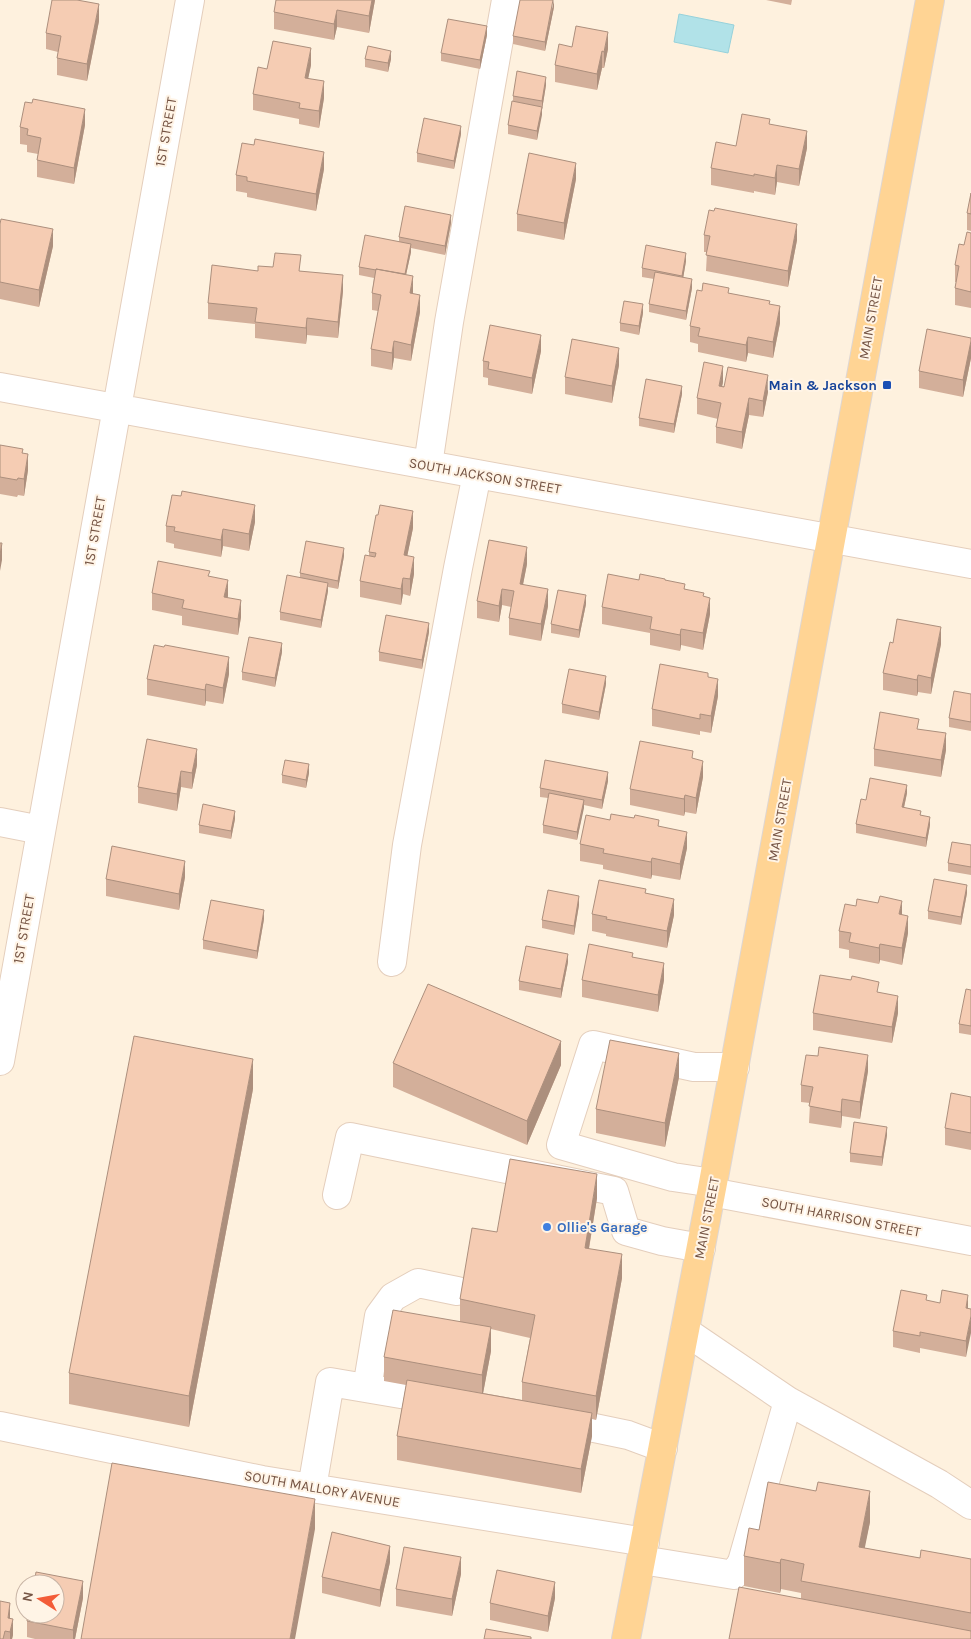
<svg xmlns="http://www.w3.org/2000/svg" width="971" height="1639" font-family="Karla,sans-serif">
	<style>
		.water { fill: #b1e2e8; stroke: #97d2db }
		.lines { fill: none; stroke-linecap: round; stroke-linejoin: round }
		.minor-casing { stroke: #e4cebc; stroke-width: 30 }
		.major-casing { stroke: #ded6d2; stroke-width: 30 }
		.minor { stroke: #fff; stroke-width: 28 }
		.major { stroke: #ffd494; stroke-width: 28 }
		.wall { fill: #d3af9a; fill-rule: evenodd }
		.shaded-wall { fill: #ac8f7d }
		.building { fill: #f5ccb3; stroke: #ac8f7d }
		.transit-dot { fill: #1a4fb4; stroke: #fff4e6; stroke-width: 2 }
		.shop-dot { fill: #3f7fe0; stroke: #fff4e6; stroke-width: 2 }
		.labels { text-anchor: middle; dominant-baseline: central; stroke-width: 4; stroke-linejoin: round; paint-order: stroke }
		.street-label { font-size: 14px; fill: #755444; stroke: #fff4e6 }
		.transit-label { font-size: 14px; font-weight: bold; fill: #164399; stroke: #fff4e6; text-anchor: end }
		.shop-label { font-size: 14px; font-weight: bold; fill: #366cbe; stroke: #fff4e6; text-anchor: start }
	</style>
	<rect width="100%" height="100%" fill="#fef1de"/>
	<!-- water -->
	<path class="water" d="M679,14L734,25L728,53L674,42Z"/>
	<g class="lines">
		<defs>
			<path id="minor" d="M0,387L971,564
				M428,465L449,322L506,0
				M0,822L41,830
				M392,962L407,845L458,568L477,474
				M0,1061L190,0
				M713,1183L673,1177L561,1145L593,1045L694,1067H735
				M711,1192L971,1241
				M337,1195L350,1137L614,1191L626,1231L662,1241L701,1248
				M685,1331L788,1401L939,1484L971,1505
				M367,1388L379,1316L393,1297L418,1283L457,1291
				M556,1420L628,1435L663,1448
				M0,1426L262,1480L645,1542
				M312,1488L330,1382L442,1401
				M642,1560L734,1575L742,1562L788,1401"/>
			<path id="major" d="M626,1639L713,1183L930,0"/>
		</defs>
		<!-- minor casing -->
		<use href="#minor" class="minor-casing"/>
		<!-- major casing -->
		<use href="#major" class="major-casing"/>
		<!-- minor -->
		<use href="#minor" class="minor"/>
		<!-- major -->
		<use href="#major" class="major"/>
	</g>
	<!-- wall -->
	<path class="wall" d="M276,0H375L369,33L337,27L334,40L274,29V12Z
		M766,0H792L791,5Z
		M554,7L545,51L513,44V36Z
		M99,21L87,81L57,75V58L58,52L46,49V33Z
		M487,35L480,69L441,61V53Z
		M572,47L608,49L604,68H602L597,90L555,82V65Z
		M365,59H391L388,72L365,67Z
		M311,65L308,78L324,98L319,128L299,124V119L253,110V94L267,69Z
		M546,85L537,140L508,134V125L513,101V96Z
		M32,103L85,125L74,184L37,177V160L38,154L27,152V145L20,144V127Z
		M770,124L807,148L799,186L777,182L775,195L754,191V193L711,185V168L736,146Z
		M461,134L454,169L417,162V153Z
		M324,169L316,211L247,197V193L236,191V175Z
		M576,179L564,240L517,231V214Z
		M971,193V231L967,230V213Z
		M451,223L445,255L411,248V252L406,275L413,292V294L420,312L411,361L394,358L392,370L371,366V349L378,311L372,310V293L374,278L359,275V267L399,242V237Z
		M0,224L53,246L39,307L0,299Z
		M971,233V308L955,305V288L956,282H955V265L964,245Z
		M704,235L797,240L788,287L706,271L707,252H704Z
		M686,261L683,278L692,288L686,320L649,312V304L654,279L642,277V268Z
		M258,271H301L343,291L338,338L307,335L306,344L255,338V324L208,319V303Z
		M702,291L729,293L770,304L780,323L773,358L748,353L746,362L698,352V344L690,342V326Z
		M643,313L639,335L620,331V323Z
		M971,338V358L963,397L919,388V371Z
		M541,351L532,394L488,385V378L483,377V361Z
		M619,365L612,403L565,394V377Z
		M723,382L722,386L768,392L763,417L749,415L742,449L716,443V427L718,419L697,414V398Z
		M682,394L674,433L639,426V418Z
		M0,445L23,453L28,470L24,496L18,495L17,497L0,494Z
		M255,522L249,551L223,546L221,557L174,548V544L166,542V526Z
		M413,528L407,556L414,574L410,596L403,594L401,605L360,597V581L369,556V552Z
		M344,556L338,589L328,587V591L321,628L280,620V612L300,577V573Z
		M527,564L523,584L548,606L541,641L509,635V618L511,607L502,605L499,622L477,618V601Z
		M210,576L228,596L227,598L241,617L238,635L182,625V616L152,610V593Z
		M639,580H665L704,597L710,614L703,650L681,645L680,651L650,645V633L602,624V607Z
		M586,604L579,638L551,633V624Z
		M429,632L422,669L379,661V652Z
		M893,643L941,644L931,694L918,692L917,696L883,690V673Z
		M282,652L275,687L242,680V672Z
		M229,674L223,704L206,701L205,706L147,695V679Z
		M708,677L718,696L711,733L700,731V735L652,726V709Z
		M606,684L599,720L562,713V704Z
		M971,694V731L949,727V718Z
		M919,729L946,750L941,777L874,766V749Z
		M693,759L703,777L696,814L685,812L684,816L630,805V789Z
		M197,765L192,789L181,787L177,811L138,803V787Z
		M309,773L306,788L282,783V775Z
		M608,781L602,809L584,805L577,840L543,833V825L548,798L540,797V788Z
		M907,793L904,808L921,815L930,825L926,847L856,833V824L866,800Z
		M235,819L231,839L199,833V825Z
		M610,820L659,827L687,848L680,880L652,875L651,879L603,869V865L580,861V844Z
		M971,845V875L948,871V863Z
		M185,877L179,910L106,896V879Z
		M646,893L674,915L667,948L606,936V934L592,931V914Z
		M967,893L961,925L928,919V911Z
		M579,905L574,935L542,928V920Z
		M902,915L908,933L902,965L880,960L879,964L849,958V950L839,948V931Z
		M264,919L257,959L203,949V940Z
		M633,957L664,980L658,1012L582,997V980Z
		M568,962L561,998L519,990V981Z
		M971,990V1035L959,1033V1024Z
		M879,992L898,1013L892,1043L813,1030V1013Z
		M818,1056L868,1071L860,1119L842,1116L841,1128L809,1123L810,1103L801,1102V1085Z
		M393,1063L561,1065L527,1145L393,1087Z
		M679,1077L665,1147L596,1133V1109Z
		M253,1089L189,1427L69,1404V1373Z
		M971,1097V1150L945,1145V1128Z
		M887,1135L882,1166L850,1162V1153Z
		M597,1198L589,1249L622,1278L596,1420L592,1419V1436L581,1493L397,1460V1436L406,1385L384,1381V1357L460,1322V1299L497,1232ZM491,1329L530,1338L522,1382V1400L483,1393L491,1351Z
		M927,1301L968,1309L966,1357L920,1348V1353L893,1347V1331Z
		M816,1491L870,1522L864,1548L920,1558L971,1559V1639L801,1599V1593L781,1589L780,1593L744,1586V1556L759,1530Z
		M390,1562L380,1607L322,1593V1577Z
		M461,1574L452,1616L396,1606V1589Z
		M83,1598L75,1639H35L27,1637V1621Z
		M555,1598L548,1632L490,1620V1603Z
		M10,1618L13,1635L12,1639H0Z"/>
	<!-- shaded-wall -->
	<path class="shaded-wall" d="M372,0H375L369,33V16Z
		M554,0V7L545,51V42Z
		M99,4V21L87,81V64Z
		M337,10V27L334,40V24Z
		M487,26V35L480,69V60Z
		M608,32V49L604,68V52Z
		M311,48V65L305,94V78Z
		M391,51V59L388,72V63Z
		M602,51V68L597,90V74Z
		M546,77V85L542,110V101Z
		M324,81V98L319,128V111Z
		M542,107V115L537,140V131Z
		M85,109V125L74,184V168Z
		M461,126V134L454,169V161Z
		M807,131V148L799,186V169Z
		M324,152V169L316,211V194Z
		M576,163V179L564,240V223Z
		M777,165V182L775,195V178Z
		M451,215V223L445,255V246Z
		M797,224V240L788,287V271Z
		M53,229V246L39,307V290Z
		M411,244V252L404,284V276Z
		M686,253V261L682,285V276Z
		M343,275V291L338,338V322Z
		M413,276V292L410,310V293Z
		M692,279V288L686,320V311Z
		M420,295V312L411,361V345Z
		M643,304V313L639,335V326Z
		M780,306V323L773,358V342Z
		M307,318V335L306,344V328Z
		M541,335V351L532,394V378Z
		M748,337V353L746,362V345Z
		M394,341V358L392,370V353Z
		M971,341V358L963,397V380Z
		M619,348V365L612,403V386Z
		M723,366V382L719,402V386Z
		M768,375V392L763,417V401Z
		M682,386V394L674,433V424Z
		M749,398V415L742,449V432Z
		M28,454V470L24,496V479Z
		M255,505V522L249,551V534Z
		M413,511V528L404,572V555Z
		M223,529V546L221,557V540Z
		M2,543V560L0,571V555Z
		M527,547V564L520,600V584Z
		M344,548V556L338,589V581Z
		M414,557V574L410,596V579Z
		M403,578V594L401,605V589Z
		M228,580V596L224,614V597Z
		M328,583V591L321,628V620Z
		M502,589V605L499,622V606Z
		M548,589V606L541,641V624Z
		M586,595V604L579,638V630Z
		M710,598V614L703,650V633Z
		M241,600V617L238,635V619Z
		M429,623V632L422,669V660Z
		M941,627V644L931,694V678Z
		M681,629V645L680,651V635Z
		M282,643V652L275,687V678Z
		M229,657V674L223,704V688Z
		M918,675V692L917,696V680Z
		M606,676V684L599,720V712Z
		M718,679V696L711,733V716Z
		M206,684V701L205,706V690Z
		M946,733V750L941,777V760Z
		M197,749V765L192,789V773Z
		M703,761V777L696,814V798Z
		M309,764V773L306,788V780Z
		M181,771V787L177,811V794Z
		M608,772V781L602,809V800Z
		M907,785V793L902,816V807Z
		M685,795V812L684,816V799Z
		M584,800V808L577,840V832Z
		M235,811V819L231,839V831Z
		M930,817V825L926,847V838Z
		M687,832V848L680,880V864Z
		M652,858V875L651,879V862Z
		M185,861V877L179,910V894Z
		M967,885V893L961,925V917Z
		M579,896V905L574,935V926Z
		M674,899V915L667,948V931Z
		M902,901V917L899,914Z
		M264,910V919L257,959V951Z
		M908,916V933L902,965V948Z
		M880,944V960L879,964V948Z
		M568,954V962L561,998V989Z
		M664,963V980L658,1012V995Z
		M898,996V1013L892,1043V1027Z
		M561,1041V1065L527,1145V1121Z
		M679,1053V1077L665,1147V1123Z
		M868,1055V1071L860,1119V1102Z
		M253,1059V1089L189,1427V1396Z
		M842,1099V1116L841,1128V1112Z
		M887,1127V1135L882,1166V1157Z
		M597,1174V1198L585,1272V1248Z
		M622,1254V1278L596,1420V1396Z
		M968,1295V1312L966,1308Z
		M971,1316V1333L966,1357V1341Z
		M491,1327V1351L482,1399V1375Z
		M592,1413V1436L581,1493V1469Z
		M870,1491V1522L859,1577V1547Z
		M315,1499V1529L295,1639H290Z
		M390,1546V1562L380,1607V1590Z
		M461,1557V1574L452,1616V1599Z
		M781,1559V1589L780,1593V1563Z
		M83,1581V1598L75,1639H73V1630Z
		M555,1582V1598L548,1632V1616Z
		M10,1603V1620L8,1618Z
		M13,1619V1635L12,1639H10V1632Z"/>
	<!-- building -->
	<path class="building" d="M52,0H77L99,4L87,64L57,58L61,36L46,33Z
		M276,0H372L369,16L337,10L334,24L274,12Z
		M520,0H553L545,42L513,36Z
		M448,19L487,26L480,60L441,53Z
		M576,26L608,32L604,52L602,51L597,74L555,65L559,44L572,47Z
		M273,41L311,48L305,78L324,81L319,111L299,108L300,103L253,94L258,67L267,69Z
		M368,46L391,51L388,63L365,59Z
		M517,71L546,77L542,101L513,96Z
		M33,99L85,109L74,168L37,160L41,138L27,135L28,129L20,127L25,102L32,103Z
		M512,101L542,107L537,131L508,125Z
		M742,114L770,119L769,124L807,131L799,169L777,165L775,178L754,174V176L711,168L716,142L736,146Z
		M424,118L461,126L454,161L417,153Z
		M255,139L324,152L316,194L247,181V177L236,175L242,143L254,145Z
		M529,153L576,163L564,223L517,214Z
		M971,193V214L967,213Z
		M405,206L451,215L445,246L399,237Z
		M715,208L797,224L788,271L706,255L710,236L704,235L709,210L714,211Z
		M1,219L53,229L39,290L0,282V224Z
		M967,232L971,233V292L955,288L959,266L955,265L959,244L964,245Z
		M365,235L411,244L405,274L376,269V270L359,267Z
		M646,245L686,253L682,276L642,268Z
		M275,253L301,255L299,271L343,275L338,322L307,318L306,328L255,322L257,308L208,303L212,265L258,271V266L273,267Z
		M376,269L413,276L410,293L420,295L411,345L394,341L392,353L371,349L381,295L372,293Z
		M655,272L692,279L686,311L649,304Z
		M703,283L729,288L728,293L770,301L769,304L780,306L773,342L748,337L746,345L698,336L700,328L690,326L697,290L702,291Z
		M624,301L643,304L639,326L620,323Z
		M490,325L541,335L532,378L488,369L489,362L483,361Z
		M927,329L971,338V341L963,380L919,371Z
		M572,339L619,348L612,386L565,377Z
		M704,362L723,366L719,386L724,387L728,367L768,375L763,401L749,398L742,432L716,427L721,403L697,398Z
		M646,379L682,386L674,424L639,418Z
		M0,445L23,449L22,453L28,454L24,479L18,478L17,480L0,477Z
		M182,491L255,505L249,534L223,529L221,540L174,531L175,527L166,526L172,495L181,496Z
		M380,505L413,511L404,555L414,557L410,579L403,578L401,589L360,581L365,555L375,557L376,553L369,552L376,515H378Z
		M489,540L527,547L520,584L548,589L541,624L509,618L514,591L502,589L499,606L477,601Z
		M306,541L344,548L338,581L300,573Z
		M0,543H2L0,555Z
		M158,561L210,571L208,576L228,580L224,597L241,600L238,619L182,608L184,600L152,593Z
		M608,574L639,580L640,574L665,579V580L685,584L684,589L704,593L703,596L710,598L703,633L681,629L680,635L650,629L652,617L602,607Z
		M287,575L328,583L321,620L280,612Z
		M558,590L586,595L579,630L551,624Z
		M386,615L429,623L422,660L379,652Z
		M897,619L941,627L931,678L918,675L917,680L883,673L890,642L893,643Z
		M249,637L282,643L275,678L242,672Z
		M154,645L164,647L165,645L229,657L223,688L206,684L205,690L147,679Z
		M660,664L708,673V677L718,679L711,716L700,714V719L652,709Z
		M569,669L606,676L599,712L562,704Z
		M954,691L971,694V722L949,718Z
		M880,712L919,719L917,729L946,733L941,760L874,749Z
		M147,739L197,749L192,773L181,771L177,794L138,787Z
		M640,741L693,751L692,758L703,761L696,798L685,795L684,799L630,789Z
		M285,760L309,764L306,780L282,775Z
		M545,760L608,772L602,800L540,788Z
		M870,778L907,785L902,807L921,811L920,815L930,817L926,838L856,824L861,799L866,800Z
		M549,793L584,800L577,832L543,825Z
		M203,804L235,811L231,831L199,825Z
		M611,814L634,818L635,815L659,820L658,826L687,832L680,864L652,858L651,862L603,853L604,849L580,844L586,815L610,820Z
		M952,842L971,845V867L948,863Z
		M112,846L185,861L179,894L106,879Z
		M934,879L967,885L961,917L928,911Z
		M599,880L646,889L645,893L674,899L667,931L606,919L607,917L592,914Z
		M548,890L579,896L574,926L542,920Z
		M880,896L902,901L899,914L908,916L902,948L880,944L879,948L849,942L851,933L839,931L845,904L856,906L857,899L878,903Z
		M211,900L264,910L257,951L203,940Z
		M589,944L633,953L632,957L664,963L658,995L582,980Z
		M526,946L568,954L561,989L519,981Z
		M820,975L851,980L852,976L879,982L877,992L898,996L892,1027L813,1013Z
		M428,984L561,1041L527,1121L393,1063Z
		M966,989L971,990V1026L959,1024Z
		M134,1036L253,1059L189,1396L69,1373Z
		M610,1040L679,1053L665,1123L596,1109Z
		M819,1047L868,1055L860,1102L842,1099L841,1112L809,1106L813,1087L801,1085L806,1055L818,1056Z
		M951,1093L971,1097V1133L945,1128Z
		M854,1122L887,1127L882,1157L850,1153Z
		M510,1159L597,1174L585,1248L622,1254L596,1396L522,1382L535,1315L460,1299L472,1228L497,1232Z
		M901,1290L927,1295L926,1300L940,1303L942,1290L968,1295L966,1308L971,1309V1316L966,1341L920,1332V1336L893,1331Z
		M393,1310L491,1327L482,1375L384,1357Z
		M407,1380L592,1413L581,1469L397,1436Z
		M112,1463L315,1499L290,1639H81Z
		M768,1482L816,1491L818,1482L870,1491L859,1547L920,1558L921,1550L971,1559V1613L801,1581L804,1564L781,1559L780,1563L744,1556L749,1528L759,1530Z
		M332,1532L390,1546L380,1590L322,1577Z
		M404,1547L461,1557L452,1599L396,1589Z
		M497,1570L555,1582L548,1616L490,1603Z
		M36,1572L83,1581L73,1630L27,1621L28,1614H55V1584H34Z
		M739,1587L971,1631V1639H729Z
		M0,1601L10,1603L8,1618L13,1619L10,1632L5,1631L3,1639H0Z
		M486,1629L531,1637V1639H484Z"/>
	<!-- markers -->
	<rect class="transit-dot" x="882" y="380" width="10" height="10" rx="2.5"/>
	<circle class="shop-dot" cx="547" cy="1227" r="5"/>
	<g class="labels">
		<!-- street labels -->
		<g class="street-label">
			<text transform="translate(166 132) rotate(-80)">1ST STREET</text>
			<text transform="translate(871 318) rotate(-80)">MAIN STREET</text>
			<text transform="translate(485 476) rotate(10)">SOUTH JACKSON STREET</text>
			<text transform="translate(95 531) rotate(-80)">1ST STREET</text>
			<text transform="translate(780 820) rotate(-80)">MAIN STREET</text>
			<text transform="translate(24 929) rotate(-80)">1ST STREET</text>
			<text transform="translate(841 1217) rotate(11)">SOUTH HARRISON STREET</text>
			<text transform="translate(707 1218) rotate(-79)">MAIN STREET</text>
			<text transform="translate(322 1489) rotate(10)">SOUTH MALLORY AVENUE</text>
		</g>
		<!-- transit labels -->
		<g class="transit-label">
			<text x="877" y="385">Main &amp; Jackson</text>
		</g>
		<!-- shop labels -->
		<g class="shop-label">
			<text x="557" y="1227">Ollie's Garage</text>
		</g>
	</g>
	<!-- north arrow -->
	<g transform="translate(40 1599) rotate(281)"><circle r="24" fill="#fff4e6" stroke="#c8b4a5"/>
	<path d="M0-4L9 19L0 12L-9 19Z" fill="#f35c38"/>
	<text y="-8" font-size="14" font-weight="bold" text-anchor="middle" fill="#755444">N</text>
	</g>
</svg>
